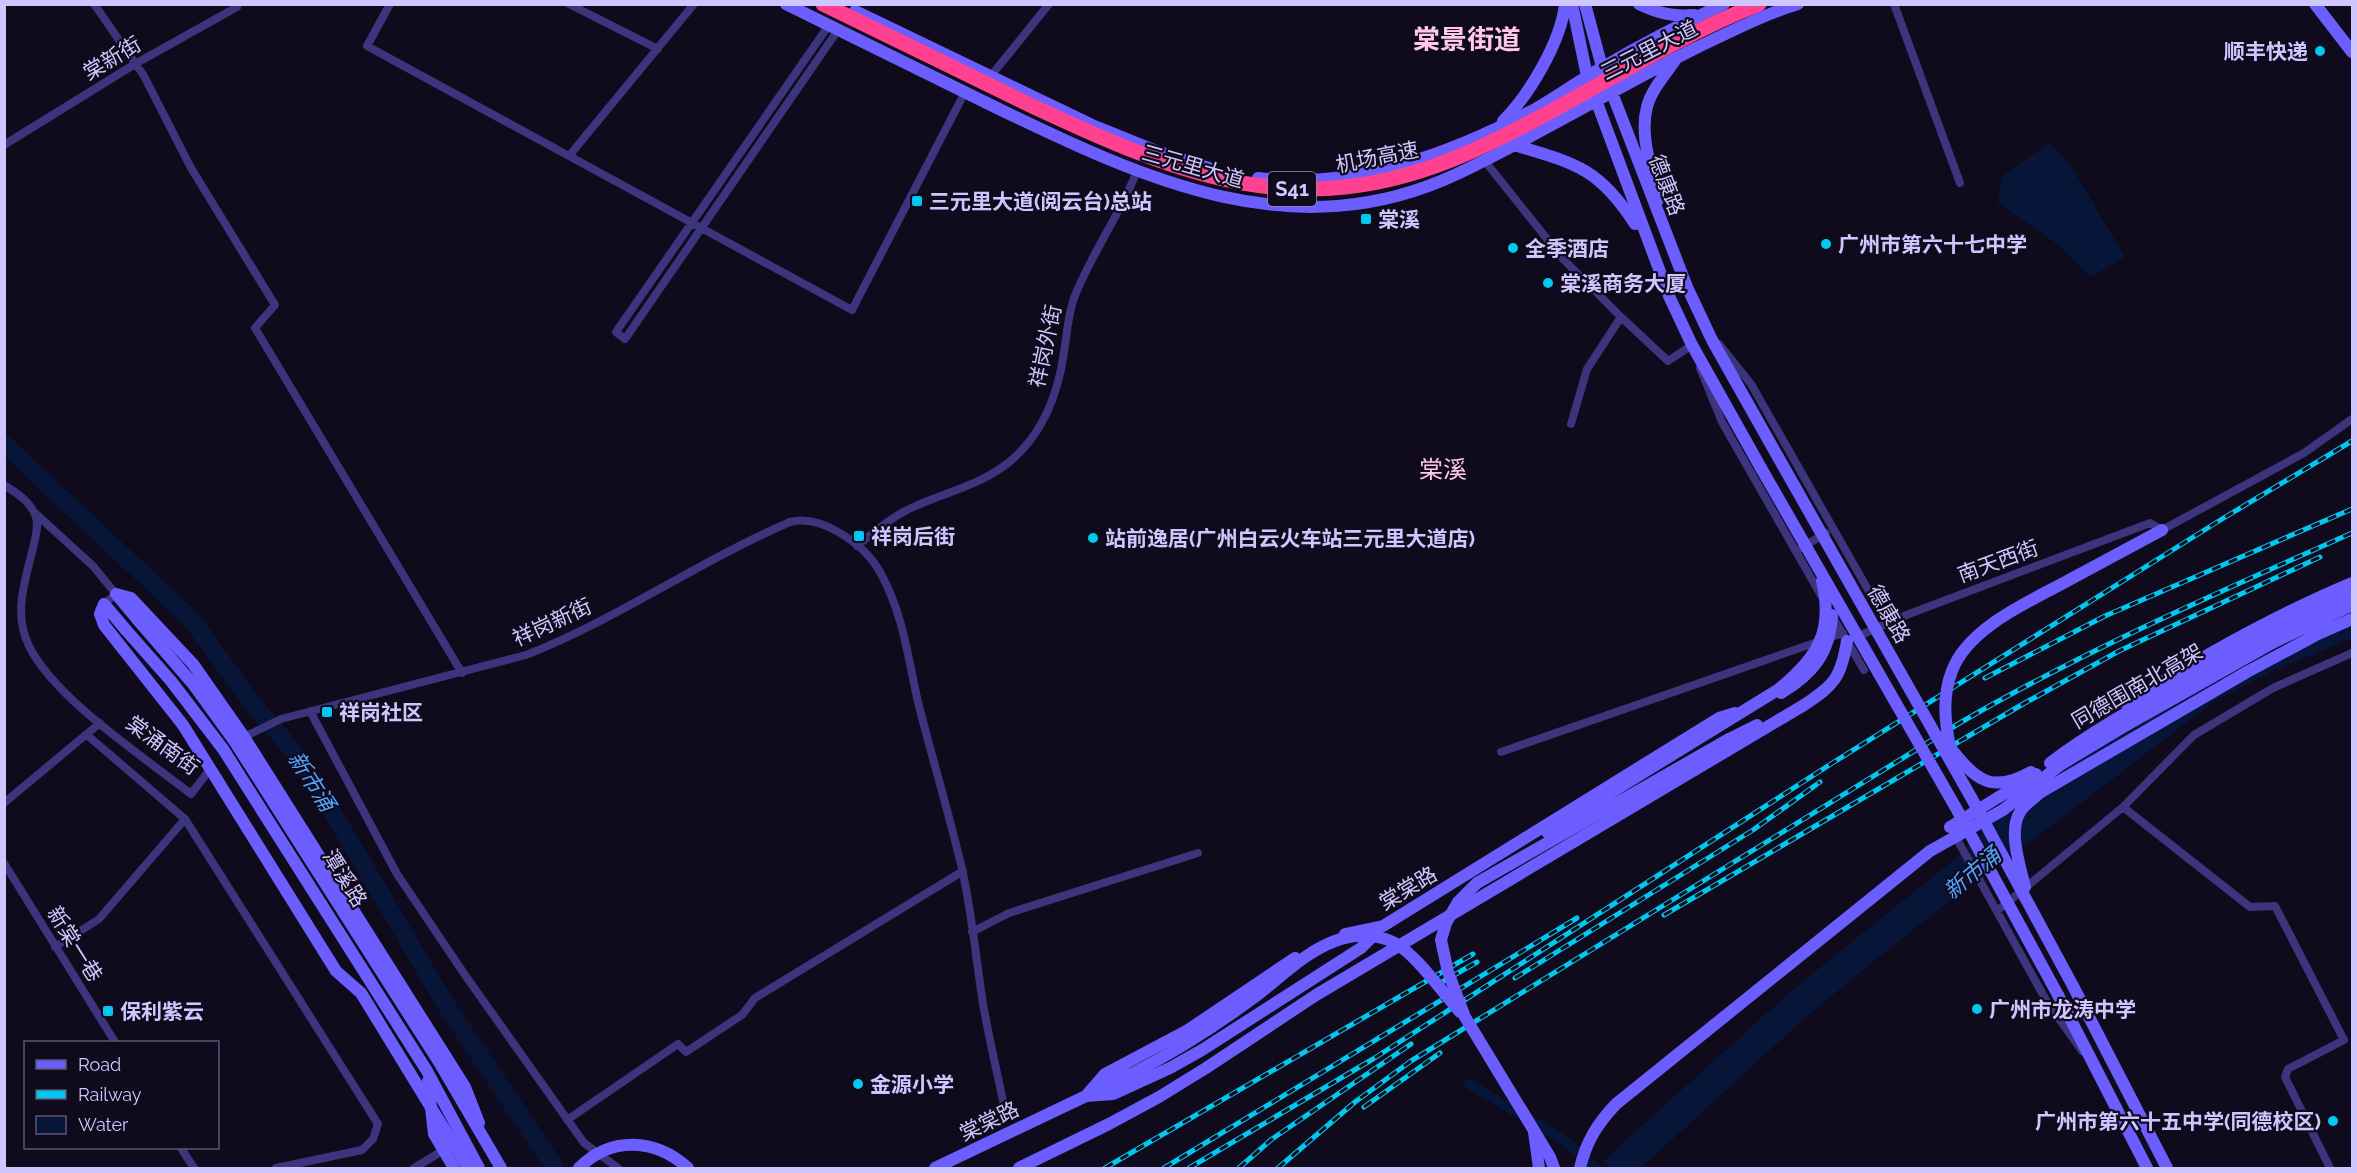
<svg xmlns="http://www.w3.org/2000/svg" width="2357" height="1173" font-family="Raleway,'Noto Sans SC',sans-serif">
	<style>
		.water { fill: #071638 }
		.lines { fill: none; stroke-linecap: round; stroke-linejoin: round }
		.canal { stroke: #071638; stroke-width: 10 }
		.river { stroke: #071638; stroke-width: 18 }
		.street { stroke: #3c347c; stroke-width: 8 }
		.secondary { stroke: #6c5dff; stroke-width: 12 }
		.rail-casing { stroke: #00c8f1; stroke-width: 5 }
		.rail { stroke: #0f0b1c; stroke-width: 3; stroke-dasharray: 9; stroke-linecap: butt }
		.secondary-bridge { stroke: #6c5dff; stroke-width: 12 }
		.highway-bridge { stroke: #ff418f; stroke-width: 15 }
		.poi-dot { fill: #00c8f1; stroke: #0f0b1c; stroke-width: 2 }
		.labels { text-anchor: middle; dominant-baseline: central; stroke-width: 4.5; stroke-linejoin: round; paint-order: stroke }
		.shield { fill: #0f0b1c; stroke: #968ebb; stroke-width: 1.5 }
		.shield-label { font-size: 20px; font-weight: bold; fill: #d0c6ff }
		.street-label { font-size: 21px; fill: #d0c6ff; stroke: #0f0b1c }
		.poi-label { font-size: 21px; font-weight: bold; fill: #d0c6ff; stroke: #0f0b1c; text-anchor: start }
		.water-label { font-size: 22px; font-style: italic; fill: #54a4ff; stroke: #0f0b1c }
		.quarter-label { font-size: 24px; fill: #ffc8e7; stroke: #0f0b1c }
		.district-label { font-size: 27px; font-weight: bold; fill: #ffc8e7; stroke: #0f0b1c }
	</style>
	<rect width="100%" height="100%" fill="#0f0b1c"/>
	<!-- water -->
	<path class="water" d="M2049,143L2070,164L2125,257L2091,277L2052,240L1998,203L2002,176Z
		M2352,596V638L2272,672L2216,700L2035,838L1972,883L1852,979L1806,1017L1641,1168H1609L1603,1161L1790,992L1956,858L2000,814L2161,702Z"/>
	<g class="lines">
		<!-- canal -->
		<path class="canal" d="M1469,1084L1564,1140L1596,1168"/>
		<!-- river -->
		<path class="river" d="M4,444L191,619L252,703L289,746L326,801L446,1005L555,1168"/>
		<!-- street -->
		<path class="street" d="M94,4L144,76L191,168L275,305L255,328L462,673
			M390,4L367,46L852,310L965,92
			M569,4L658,49
			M1894,4L1960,183
			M829,25L616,332L625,339L838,30
			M990,77L1049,4
			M4,145L135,64L237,7L235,4
			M569,156L694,4
			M1484,160L1563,259L1621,317L1668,361L1692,345L1693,347
			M1719,344L1751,384L1887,623
			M1700,368L1722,422L1822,597
			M1571,424L1587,369L1621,317
			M4,485C17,493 31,502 36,517C39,527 35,538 33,548C25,581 13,614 29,646C55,699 144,757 191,794L211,768
			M35,513L93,566L116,594L104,604
			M857,546C874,532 889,519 909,509C942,493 979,486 1008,463C1043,435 1058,395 1064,352C1067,334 1068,315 1074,298C1091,254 1120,215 1137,171
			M1801,548L1826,533
			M1831,614L1864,670
			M1854,638L1909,614L2150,523L2162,530L2304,453L2352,419
			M310,711L397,874L465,975L584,1143L618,1168
			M87,735L185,819L378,1124L373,1139L362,1150L276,1168
			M244,737L281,719L526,655C618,619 699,561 790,522C822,514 865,545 880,572C903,613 908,658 918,702C932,758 949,813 962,869C972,913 976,959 983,1004C989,1038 997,1072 1004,1106
			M1501,752L1843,633
			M4,803L100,723
			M2123,807L2250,907L2275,906L2344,1040L2288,1069L2285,1077L2330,1168
			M1953,832L2047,1002L2082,1051
			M4,863L115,1042
			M1997,911L2123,807L2194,735L2273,688L2352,653
			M972,932L1009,913L1198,853
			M55,947L99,919L185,819
			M567,1120L678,1044L686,1052L742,1015L755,998L963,871
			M181,1148L194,1168
			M414,1168L447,1148"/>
		<!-- secondary -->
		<path class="secondary" d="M786,4C857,39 928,74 999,109C1146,180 1295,250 1457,174C1539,135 1615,88 1696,48C1730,32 1762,15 1798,4
			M1572,4L1587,76L1669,296L1692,345L1761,468
			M1585,4L1602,67L1687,287L1712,340L1778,457
			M1639,4C1658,13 1673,17 1694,15
			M2315,4L2352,52
			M855,11L1092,125L1159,152L1209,168
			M1503,121C1529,95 1561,42 1565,4
			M1514,145C1575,163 1599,168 1635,224
			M1258,178C1355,190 1453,153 1537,108C1559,95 1580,80 1603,67C1642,44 1683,23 1724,4
			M1658,200C1653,172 1639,136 1647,107C1651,90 1666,74 1676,59
			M116,594L131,598L193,664L244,737L465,1087L479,1123
			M116,594L137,619
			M126,630L104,604L100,614L104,625L183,725L336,971L361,993L468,1168
			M1781,693C1813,674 1830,653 1832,615
			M2126,704C2199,658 2273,616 2352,583
			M1729,739L1757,725
			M2050,763C2091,732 2136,707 2181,682C2237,650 2293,618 2352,596
			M2041,792L2247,672L2318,634L2352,619
			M1950,827L2036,774
			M1345,934L1383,926L1719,718L1735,713
			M2073,986L2167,1168
			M2058,995L2147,1168
			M1092,1093L1131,1074
			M1086,1096L1113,1094L1170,1068L1202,1050L1361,948L1377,932
			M1534,1132L1539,1168
			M935,1168L1086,1096L1105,1074L1188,1030L1295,958
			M1019,1168L1109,1124L1159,1097L1206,1068L1316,995L1804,705C1834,685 1841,678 1847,641
			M1580,1168C1586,1142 1597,1124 1616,1104L1930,851L2003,810L2060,765L2123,727L2274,642L2352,605"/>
		<defs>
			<path id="rail" d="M1985,678L2105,616L2352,509
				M1664,915L2023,704L2119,651L2320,557
				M1515,978L1753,830L1820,782
				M1435,986L1477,962
				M1364,1107L1440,1053
				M1105,1168L1473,954
				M1164,1168L1577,918
				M1189,1168L1373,1059L1834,762L2222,519L2352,441
				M1239,1168L1272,1139L1411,1044
				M1278,1168L1355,1102L1411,1061L1958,724C2085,650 2219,592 2352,533"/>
		</defs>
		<!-- rail casing -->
		<use href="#rail" class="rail-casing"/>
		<!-- rail -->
		<use href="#rail" class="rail"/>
		<!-- secondary-bridge -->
		<path class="secondary-bridge" d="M1778,457L1972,799L2073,986
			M1761,468L1956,808L2058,995
			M137,619L193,684L235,742L439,1062L501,1168
			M126,630L171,681L223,749L427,1071L479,1168
			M1948,745C1975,779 1990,795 2031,772
			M1950,747C1945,722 1942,696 1952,671C1968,627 2031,601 2069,580C2100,563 2131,547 2162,530
			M1547,832L1779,689C1817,658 1834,632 1822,581
			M2025,887C2020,866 2008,831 2020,812C2025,804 2034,798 2041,792
			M1131,1074C1175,1052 1217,1025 1256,996C1281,977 1305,952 1335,941C1353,934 1377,934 1393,942C1415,953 1443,993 1460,1012
			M428,1081L434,1134L454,1168
			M579,1168C611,1136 655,1138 688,1168
			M1554,1168L1550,1157L1465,1017L1448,972L1441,940L1446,923L1458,902L1477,883L1729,739"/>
		<!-- highway-bridge -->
		<path class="highway-bridge" d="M823,4C892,38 961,72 1030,105C1181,176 1299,225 1463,155C1565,111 1655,45 1759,4"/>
	</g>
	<!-- markers -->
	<g class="poi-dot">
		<circle cx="2320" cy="51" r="6"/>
		<rect x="911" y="195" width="12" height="12" rx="3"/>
		<rect x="1360" y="213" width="12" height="12" rx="3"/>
		<circle cx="1826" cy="244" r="6"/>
		<circle cx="1513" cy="248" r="6"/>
		<circle cx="1548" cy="283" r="6"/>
		<rect x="853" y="530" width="12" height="12" rx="3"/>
		<circle cx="1093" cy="538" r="6"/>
		<rect x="321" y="706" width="12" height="12" rx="3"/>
		<circle cx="1977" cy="1009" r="6"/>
		<rect x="102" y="1005" width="12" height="12" rx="3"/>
		<circle cx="858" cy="1084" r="6"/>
		<circle cx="2333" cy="1121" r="6"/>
	</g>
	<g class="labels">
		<!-- shield labels -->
		<rect class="shield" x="1268" y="172" width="48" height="34" rx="4.5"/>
		<g class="shield-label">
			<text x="1292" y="189">S41</text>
		</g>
		<!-- street labels -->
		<g class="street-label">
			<text transform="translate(1649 50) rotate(-27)">三元里大道</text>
			<text transform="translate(112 58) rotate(-31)">棠新街</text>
			<text transform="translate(1377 157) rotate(-11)">机场高速</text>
			<text transform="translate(1193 166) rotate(16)">三元里大道</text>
			<text transform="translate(1667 185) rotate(69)">德康路</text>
			<text transform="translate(1045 346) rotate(-78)">祥岗外街</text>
			<text transform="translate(1998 561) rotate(-20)">南天西街</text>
			<text transform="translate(1889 614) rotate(60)">德康路</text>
			<text transform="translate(552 622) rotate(-25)">祥岗新街</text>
			<text transform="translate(2137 686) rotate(-30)">同德围南北高架</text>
			<text transform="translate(163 745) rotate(36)">棠涌南街</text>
			<text transform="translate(345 878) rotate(58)">潭溪路</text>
			<text transform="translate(1408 888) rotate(-31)">棠棠路</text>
			<text transform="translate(75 944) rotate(58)">新棠一巷</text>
			<text transform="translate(989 1121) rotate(-26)">棠棠路</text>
		</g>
		<!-- poi labels -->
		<g class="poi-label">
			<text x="2308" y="51" text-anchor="end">顺丰快递</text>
			<text x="929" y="201">三元里大道(阅云台)总站</text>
			<text x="1378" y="219">棠溪</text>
			<text x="1838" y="244">广州市第六十七中学</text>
			<text x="1525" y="248">全季酒店</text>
			<text x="1560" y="283">棠溪商务大厦</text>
			<text x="871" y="536">祥岗后街</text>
			<text x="1105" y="538">站前逸居(广州白云火车站三元里大道店)</text>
			<text x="339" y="712">祥岗社区</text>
			<text x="1989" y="1009">广州市龙涛中学</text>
			<text x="120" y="1011">保利紫云</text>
			<text x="870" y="1084">金源小学</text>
			<text x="2321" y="1121" text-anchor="end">广州市第六十五中学(同德校区)</text>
		</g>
		<!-- water labels -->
		<g class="water-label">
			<text transform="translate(312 781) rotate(57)">新市涌</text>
			<text transform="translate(1972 873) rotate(-40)">新市涌</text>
		</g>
		<!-- quarter labels -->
		<g class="quarter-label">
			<text x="1443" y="469">棠溪</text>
		</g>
		<!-- district labels -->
		<g class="district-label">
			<text x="1467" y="39">棠景街道</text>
		</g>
	</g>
	<!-- border -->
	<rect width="2357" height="1173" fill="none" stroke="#d0c6ff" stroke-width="12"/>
	<!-- legend -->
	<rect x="24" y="1041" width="195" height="108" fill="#0f0b1c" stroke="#5c5677" stroke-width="1.5"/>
	<rect x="36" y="1060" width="30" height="9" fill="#6c5dff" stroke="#5c5677" stroke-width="1.5"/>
	<text x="78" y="1071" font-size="18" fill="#d0c6ff">Road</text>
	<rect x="36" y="1090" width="30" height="9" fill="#00c8f1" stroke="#5c5677" stroke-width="1.5"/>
	<text x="78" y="1101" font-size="18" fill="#d0c6ff">Railway</text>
	<rect x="36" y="1116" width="30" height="18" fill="#071638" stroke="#5c5677" stroke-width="1.5"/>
	<text x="78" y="1131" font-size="18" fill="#d0c6ff">Water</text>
</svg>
